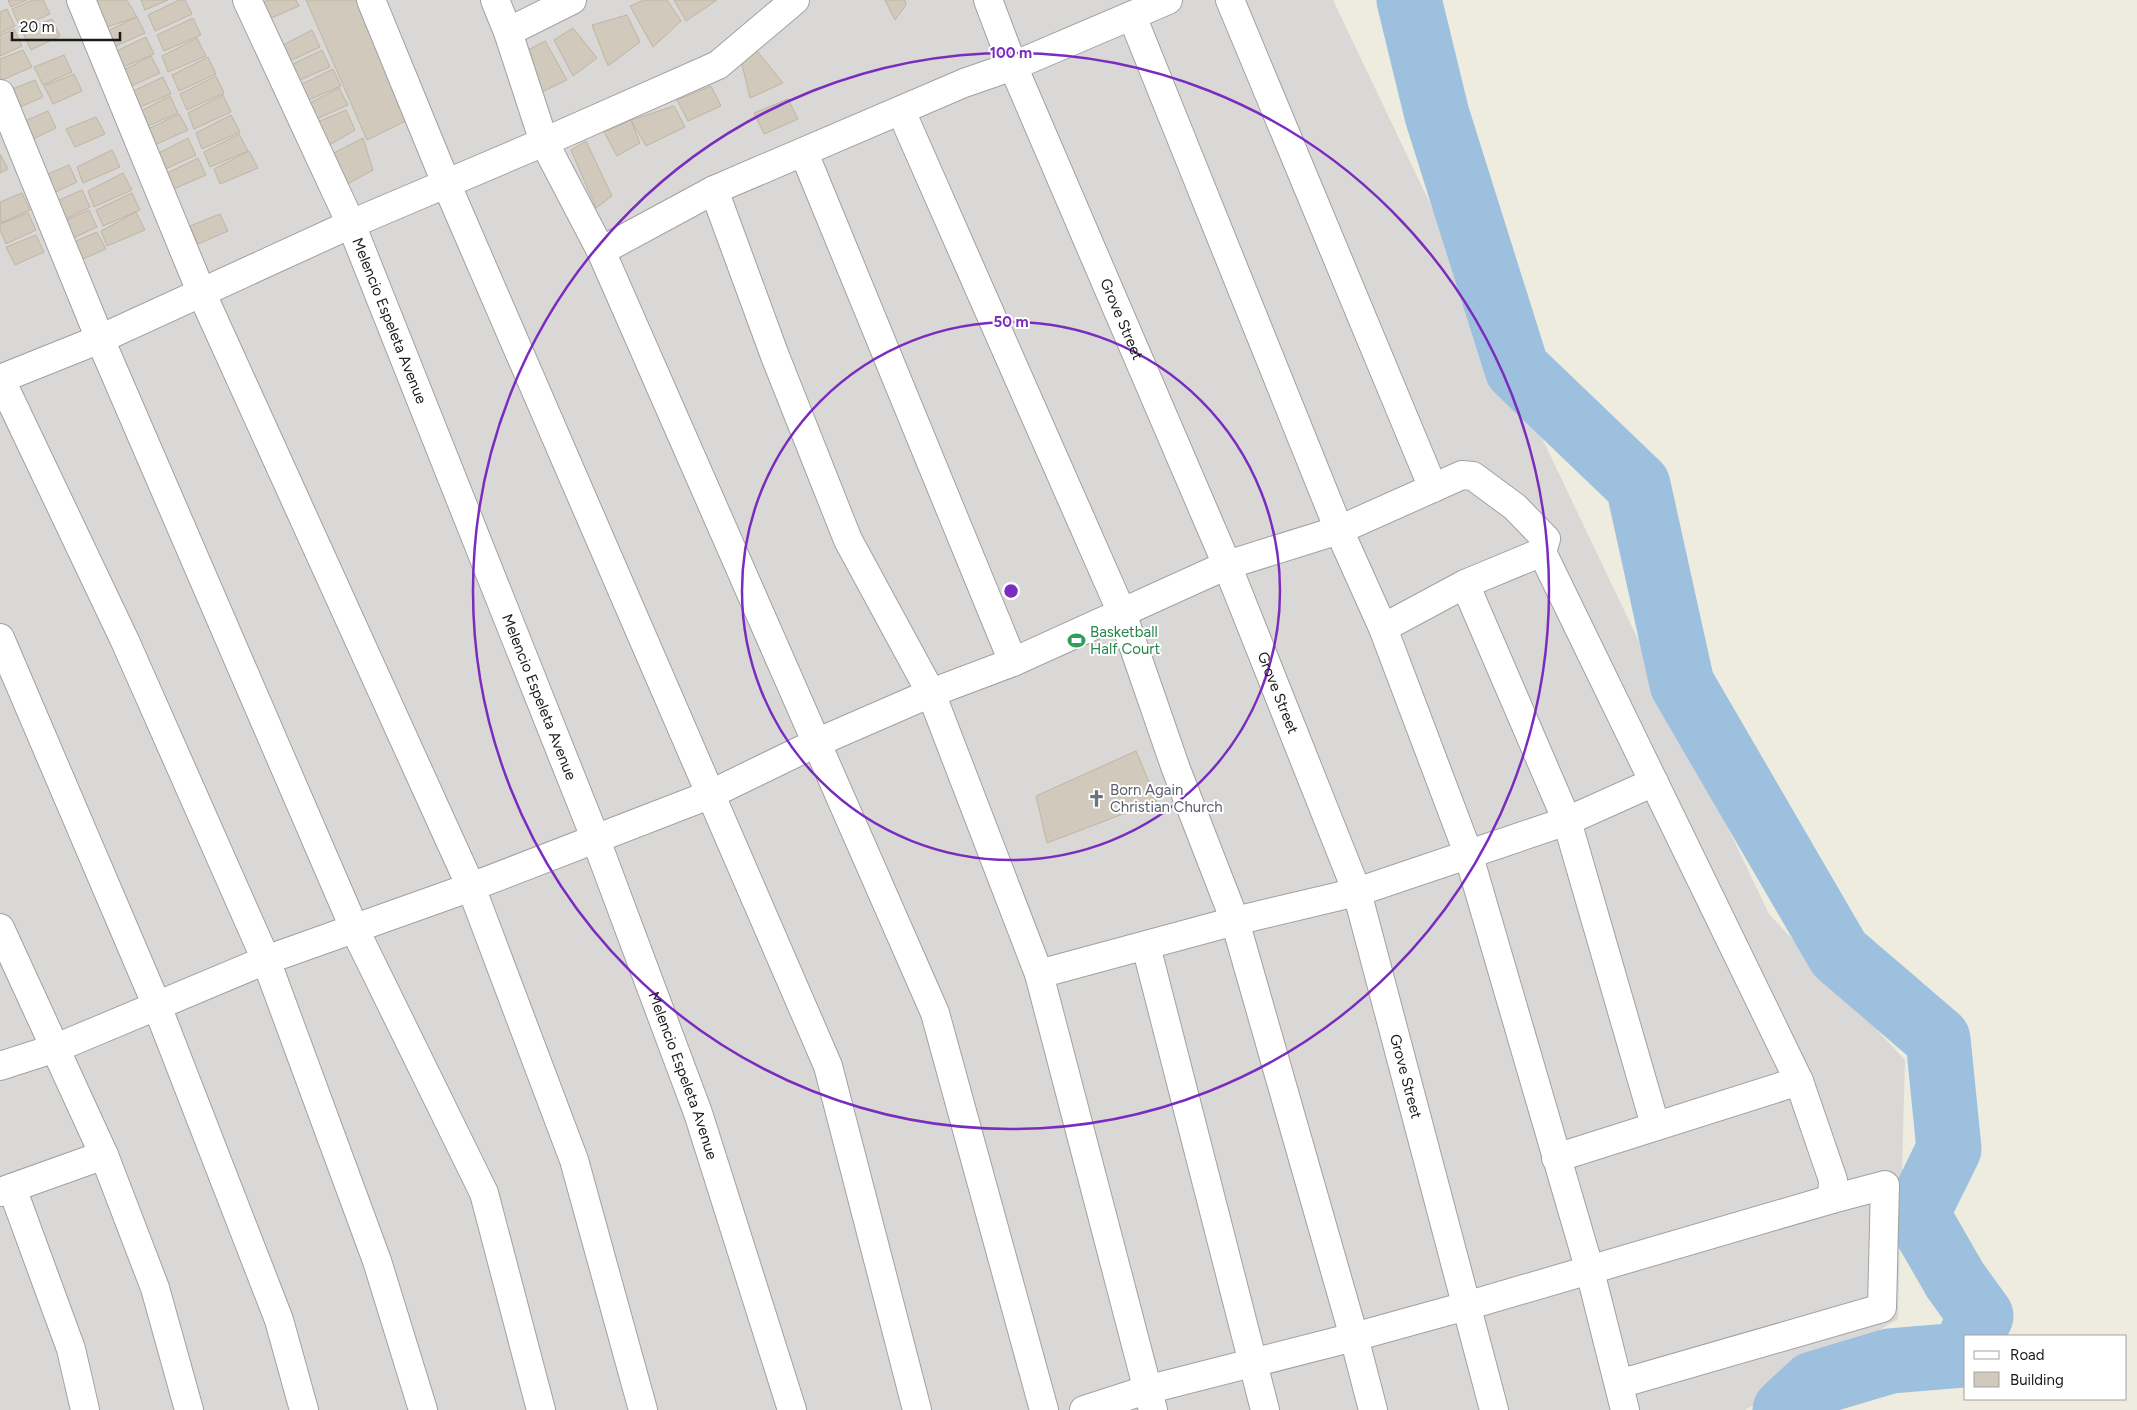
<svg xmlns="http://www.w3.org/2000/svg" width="2137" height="1410" font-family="Figtree,sans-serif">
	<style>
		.residential { fill: #d9d8d7 }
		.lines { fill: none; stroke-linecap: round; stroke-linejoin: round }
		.river { stroke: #9cc0de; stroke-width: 65 }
		.building { fill: #d0c9bc; stroke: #bfb5a1 }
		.minor-casing { stroke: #a1a1a1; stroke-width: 30 }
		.minor { stroke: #fff; stroke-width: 28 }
		.ring { fill: none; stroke: #7b2cbf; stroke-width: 2.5 }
		.labels { text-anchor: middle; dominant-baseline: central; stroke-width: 4; stroke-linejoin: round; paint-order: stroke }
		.street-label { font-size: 15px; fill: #1a1a1a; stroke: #fff }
		.leisure-label { font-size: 15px; fill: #27864d; stroke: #fff; text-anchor: start }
		.worship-label { font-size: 15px; fill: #5b616d; stroke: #fff; text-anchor: start }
		.centre { fill: #7b2cbf; stroke: #fff; stroke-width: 2.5 }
		.ring-label { font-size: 15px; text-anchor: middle; font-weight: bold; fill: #7b2cbf; stroke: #fff; stroke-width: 4; stroke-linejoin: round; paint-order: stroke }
	</style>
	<rect width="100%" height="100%" fill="#edecdf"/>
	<!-- residential -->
	<path class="residential" d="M0,0H1333L1769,914L1905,1060L1898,1319L1745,1410H0Z"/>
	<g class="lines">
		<!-- river -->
		<path class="river" d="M1409,0L1437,115L1517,369L1638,485L1682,684L1839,954L1938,1039L1949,1149L1917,1214L1955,1280L1981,1316L1971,1336
			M1785,1410L1813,1384L1890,1361L1962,1355L1966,1348"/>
	</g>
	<!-- building -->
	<path class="building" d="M8,0H27L11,7Z
		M33,0H43L50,14L20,27L12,9Z
		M90,0H127L137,17L98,30Z
		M141,0H168L145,10Z
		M179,0H185L192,14L155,31L148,15Z
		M268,0H296L299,6L262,22L255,6Z
		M306,0H360L412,118L367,140Z
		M644,0H667L681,21L653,47L630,6Z
		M674,0H717L686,21Z
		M885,0H905L906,5L895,20Z
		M7,9L15,26L0,33V12Z
		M627,15L640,42L608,66L592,25Z
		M137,17L145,33L107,50L101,34Z
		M193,18L201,35L164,51L157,35Z
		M52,19L60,36L31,50L22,31Z
		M573,28L597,58L573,76L554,40Z
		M14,29L22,46L0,56V35Z
		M312,30L320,47L283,64L277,48Z
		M146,37L154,54L116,70L110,54Z
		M197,38L206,56L168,72L162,56Z
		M545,41L567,80L542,92L526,51Z
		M754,47L783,83L750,98L740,56Z
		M23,50L32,67L2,80L0,76V59Z
		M322,50L330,67L293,83L287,67Z
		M64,55L72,72L43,85L34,67Z
		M151,56L160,73L123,90L116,74Z
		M208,57L216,74L179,91L172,75Z
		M333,69L341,86L304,102L298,86Z
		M74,74L82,91L53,104L44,86Z
		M216,76L224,93L187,110L180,94Z
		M163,77L171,94L133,110L127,94Z
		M35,80L43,97L13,110L5,92Z
		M711,86L721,106L688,121L677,100Z
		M339,88L348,105L310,122L304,106Z
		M223,95L231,112L194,129L188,113Z
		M170,96L178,113L141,129L135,114Z
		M788,99L798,119L764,134L754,113Z
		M674,106L685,127L646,146L631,120Z
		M346,110L355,130L326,147L315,123Z
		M48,111L56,128L27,142L18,124Z
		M179,114L188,130L150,147L144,131Z
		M231,115L240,132L202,149L196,133Z
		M96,117L105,134L75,147L66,129Z
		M631,120L640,143L617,156L604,132Z
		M239,134L248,151L210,167L204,152Z
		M188,138L196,155L159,172L153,156Z
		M363,138L373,170L342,187L328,156Z
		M586,141L612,196L596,208L571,150Z
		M112,150L120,167L83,183L77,167Z
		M249,151L258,168L220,184L214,169Z
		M0,154L8,169L0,173Z
		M198,158L206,175L169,191L163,175Z
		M69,165L77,182L47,196L39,178Z
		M123,173L132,190L94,207L88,191Z
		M82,190L90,207L61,221L52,203Z
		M22,193L30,210L1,223L0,202Z
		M132,193L140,210L103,226L96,210Z
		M89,210L97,227L67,241L59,223Z
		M136,212L145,230L107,246L101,231Z
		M28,213L36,230L6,244L0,230V224Z
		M220,214L228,231L198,244L190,226Z
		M97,232L106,249L76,262L67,245Z
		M36,235L44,252L15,265L6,247Z
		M1136,751L1157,801L1047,843L1036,796Z"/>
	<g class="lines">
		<defs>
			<g id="minor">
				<path d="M81,0L202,294L471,887L574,1160L643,1410"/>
				<path id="s1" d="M247,0L351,224L596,840L698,1113L792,1410"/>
				<path d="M371,0L446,183L828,1066L917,1410"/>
				<path d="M495,0L508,32L544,142L601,251L935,1013L1044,1410"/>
				<path id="s2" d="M988,0L1013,66L1227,565L1357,892L1494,1410"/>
				<path d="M1230,0L1433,488"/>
				<path d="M1132,16L1339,530L1383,628L1468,853L1590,1271L1625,1410"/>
				<path d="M508,32L572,0"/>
				<path d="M0,94L100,339L355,930L484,1193L541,1410"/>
				<path d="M901,111L1122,613L1176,769L1235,921L1354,1337L1373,1410"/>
				<path d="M804,153L1013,662"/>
				<path d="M714,190L775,356L848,540L931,693L1039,974L1153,1410"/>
				<path d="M601,251L714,190L964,83L1013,66L1168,0"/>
				<path d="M0,378L125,641L266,960L377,1261L423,1410"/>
				<path d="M0,379L100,339L351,224L544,142L718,65L795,0"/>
				<path d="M1465,584L1567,821L1655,1125"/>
				<path d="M1383,628L1465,584L1542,552"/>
				<path d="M0,638L157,1006L279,1320L304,1410"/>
				<path d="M0,928L104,1155L155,1288L189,1410"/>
				<path d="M1146,946L1265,1410"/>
				<path d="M1039,974L1235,921L1357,892L1567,821L1654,782"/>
				<path d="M0,1066L56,1048L266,960L471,887L709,795L816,743L931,693L1013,662L1227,565L1339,530L1462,475L1473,476L1515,507L1546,539L1542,552L1799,1081L1833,1180L1832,1199"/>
				<path d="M1556,1158L1799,1081"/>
				<path d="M12,1188L71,1349L85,1410"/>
				<path d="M0,1192L104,1155"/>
				<path d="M1084,1410L1146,1390L1354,1337L1466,1306L1832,1199L1885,1185L1882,1308L1619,1384"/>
			</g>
		</defs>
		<!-- minor casing -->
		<use href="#minor" class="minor-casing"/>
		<!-- minor -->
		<use href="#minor" class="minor"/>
	</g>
	<!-- distance rings -->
	<g class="ring">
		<circle cx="1011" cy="591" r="269"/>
		<circle cx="1011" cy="591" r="538"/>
	</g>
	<!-- icons -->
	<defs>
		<symbol id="stadium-bare" viewBox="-9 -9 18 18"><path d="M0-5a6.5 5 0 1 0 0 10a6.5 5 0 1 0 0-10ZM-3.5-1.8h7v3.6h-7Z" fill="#2e9e5b" stroke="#fff" stroke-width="2.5" paint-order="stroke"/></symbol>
		<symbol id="church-bare" viewBox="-9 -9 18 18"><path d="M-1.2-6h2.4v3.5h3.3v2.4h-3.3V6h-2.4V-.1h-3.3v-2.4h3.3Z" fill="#6b7280" stroke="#fff" stroke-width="2.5" paint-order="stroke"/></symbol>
	</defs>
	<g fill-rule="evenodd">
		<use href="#stadium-bare" x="1064" y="628" width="25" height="25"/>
		<use href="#church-bare" x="1084" y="786" width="25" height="25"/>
	</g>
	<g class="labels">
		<!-- street labels -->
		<g class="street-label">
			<text stroke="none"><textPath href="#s2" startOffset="346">Grove Street</textPath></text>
			<text stroke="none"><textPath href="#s1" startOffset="351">Melencio Espeleta Avenue</textPath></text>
			<text stroke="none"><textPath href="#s2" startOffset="751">Grove Street</textPath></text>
			<text stroke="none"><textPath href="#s1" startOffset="756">Melencio Espeleta Avenue</textPath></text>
			<text stroke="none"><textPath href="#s1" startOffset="1161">Melencio Espeleta Avenue</textPath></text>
			<text stroke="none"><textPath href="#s2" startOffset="1156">Grove Street</textPath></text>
		</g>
		<!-- leisure labels -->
		<g class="leisure-label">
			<text x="1090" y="632">Basketball<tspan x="1090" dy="17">Half Court</tspan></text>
		</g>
		<!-- worship labels -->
		<g class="worship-label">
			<text x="1110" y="790">Born Again<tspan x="1110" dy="17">Christian Church</tspan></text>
		</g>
	</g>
	<circle cx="1011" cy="591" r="8" class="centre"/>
	<g class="ring-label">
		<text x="1011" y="58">100 m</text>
		<text x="1011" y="327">50 m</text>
	</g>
	<!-- legend -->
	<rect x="1964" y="1335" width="162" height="65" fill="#ffffff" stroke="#a3a3a3"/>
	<rect x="1974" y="1351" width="25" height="8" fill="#ffffff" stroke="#a3a3a3"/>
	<text x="2010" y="1360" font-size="15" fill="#1a1a1a">Road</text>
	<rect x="1974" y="1372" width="25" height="15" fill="#d0c9bc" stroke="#a3a3a3"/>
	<text x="2010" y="1385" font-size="15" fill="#1a1a1a">Building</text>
	<!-- scale -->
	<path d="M12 32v8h108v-8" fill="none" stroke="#1a1a1a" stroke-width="2.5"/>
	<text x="20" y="32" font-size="15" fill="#1a1a1a" stroke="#ffffff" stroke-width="4" paint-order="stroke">20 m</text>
</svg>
